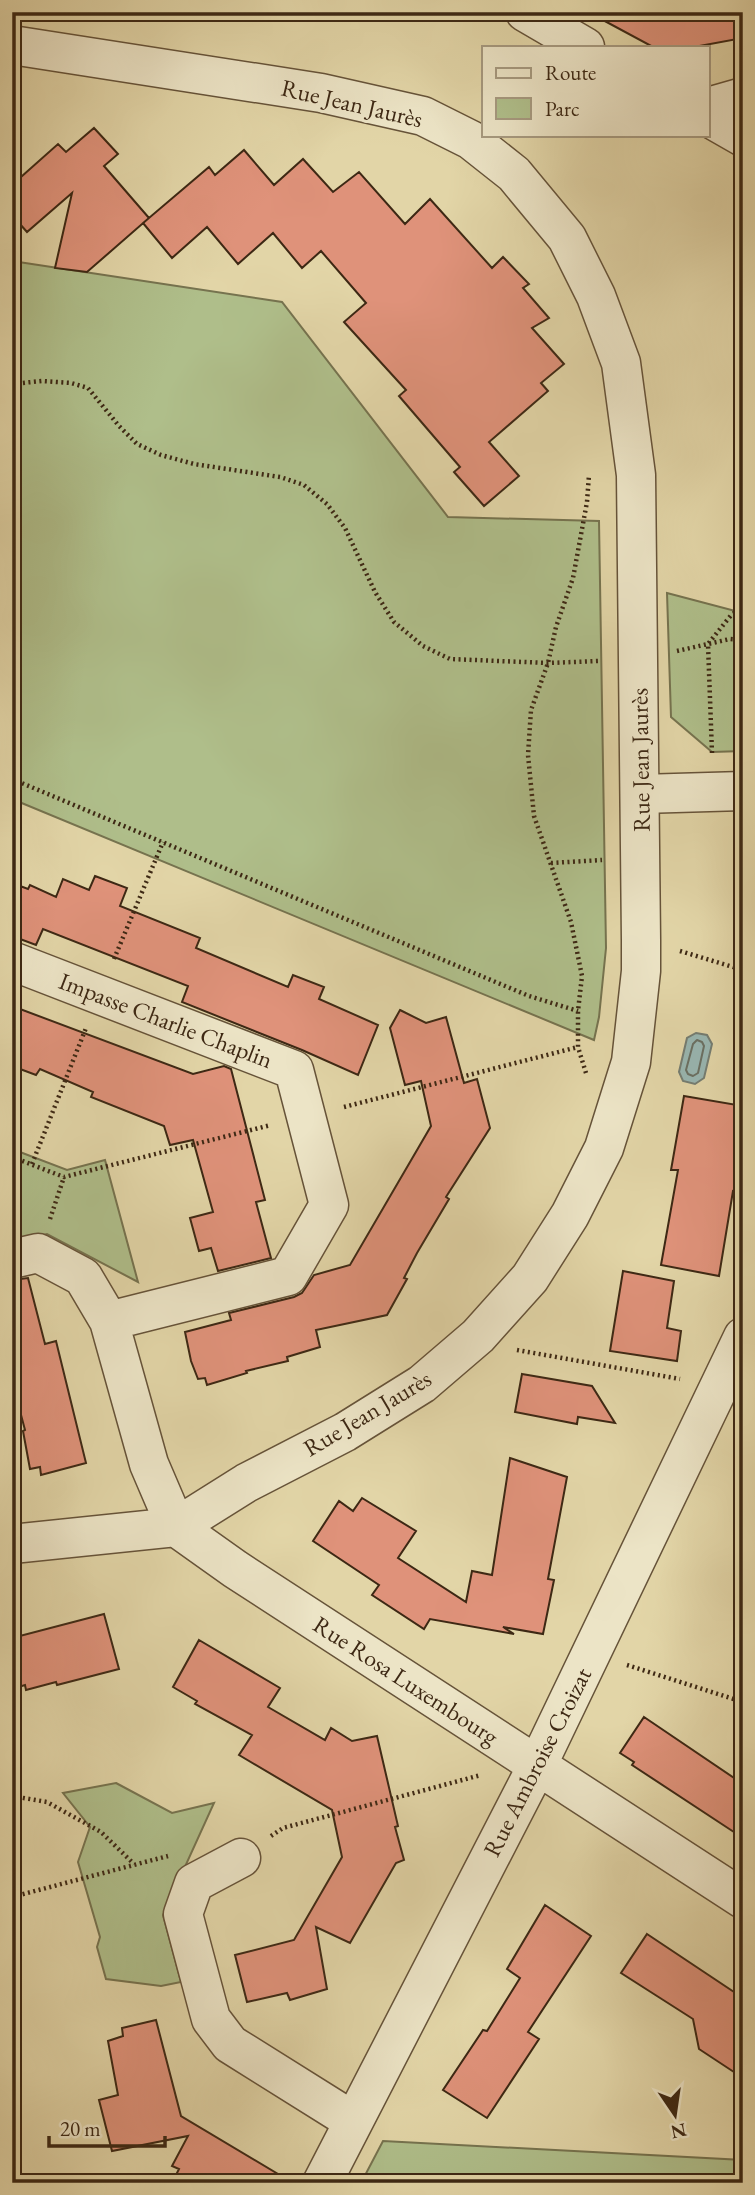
<svg xmlns="http://www.w3.org/2000/svg" width="755" height="2195" font-family="'EB Garamond',serif">
	<style>
		.green { fill: #afbe8a; stroke: #76734f; stroke-width: 2 }
		.water { fill: #98b6b1; stroke: #747d72; stroke-width: 2 }
		.lines { fill: none; stroke-linecap: round; stroke-linejoin: round }
		.shore { stroke: #6a6f62; stroke-width: 2 }
		.building { fill: #df927a; stroke: #3d2814; stroke-width: 2 }
		.minor-casing { stroke: #665339; stroke-width: 41 }
		.path { stroke: #3d2814; stroke-width: 4.5; stroke-dasharray: 2 3.5; stroke-linecap: butt }
		.minor { stroke: #ece4c6; stroke-width: 38 }
		.labels { text-anchor: middle; dominant-baseline: central; stroke-width: 6; stroke-linejoin: round; paint-order: stroke }
		.street-label { font-size: 24px; fill: #3d2814; stroke: #ece4c6 }
	</style>
	<rect width="100%" height="100%" fill="#e2d5a7"/>
	<filter id="stains"><feTurbulence type="fractalNoise" baseFrequency=".00286" numOctaves="4"/><feColorMatrix values="0 0 0 0 .2 0 0 0 0 .09 0 0 0 0 .02 0 0 0 .5 -.17"/></filter>
	<radialGradient id="worn" r=".72"><stop offset=".6" stop-color="#630" stop-opacity="0"/><stop offset="1" stop-color="#630" stop-opacity=".3"/></radialGradient>
	<!-- green -->
	<path class="green" d="M12,261L282,302L448,517L599,521L606,948L599,1017L594,1040L12,799Z
		M667,593L743,613V751L712,752L671,717Z
		M12,1149L67,1170L105,1160L138,1282L47,1234L12,1242Z
		M116,1783L172,1813L214,1803L163,1915L181,1982L161,1986L106,1979L97,1947L100,1937L78,1862L90,1827L63,1793Z
		M383,2141L743,2160V2183H361Z"/>
	<!-- water -->
	<path class="water" d="M696,1033L707,1035L712,1044L704,1078L695,1084L683,1081L679,1072L687,1038Z"/>
	<g class="lines">
		<!-- shore -->
		<path class="shore" d="M697,1040L702,1042L704,1046L698,1073L693,1076L688,1074L686,1070L693,1044Z"/>
	</g>
	<!-- building -->
	<path class="building" d="M588,12H743V38L694,47H653Z
		M94,128L118,154L104,166L149,218L87,272L55,268L72,193L27,232L12,215V185L58,144L66,152Z
		M244,150L274,185L303,159L333,192L359,172L405,224L430,199L492,268L503,257L529,284L523,288L549,318L532,328L564,364L541,383L548,391L489,442L519,476L484,506L454,472L460,467L399,396L406,390L344,322L366,303L321,251L302,268L273,233L238,264L207,227L172,258L143,223L209,167L215,175Z
		M95,876L127,888L120,906L200,938L196,948L288,987L293,975L324,987L319,999L378,1025L358,1075L302,1050L182,1002L188,986L43,929L36,945L12,936V883L28,889L30,885L56,897L63,879L89,890Z
		M12,1006L193,1074L224,1066L231,1069L265,1200L256,1202L271,1258L218,1271L211,1248L199,1251L190,1218L213,1212L193,1140L170,1145L164,1126L91,1097L93,1092L40,1069L36,1075L12,1066Z
		M400,1010L426,1023L446,1017L464,1083L477,1079L490,1128L446,1197L449,1199L417,1253L404,1278L407,1279L387,1315L316,1330L320,1347L287,1357L288,1361L246,1371L247,1373L207,1385L205,1378L198,1379L191,1361L185,1332L231,1320L229,1313L294,1297L302,1293L314,1275L350,1265L431,1126L421,1081L405,1085L390,1028Z
		M684,1096L743,1106V1193L733,1191L719,1276L661,1265L678,1170H671Z
		M623,1271L674,1281L667,1328L681,1331L677,1361L610,1351Z
		M28,1278L45,1344L56,1341L86,1463L41,1475L40,1467L30,1469L23,1431L25,1430L12,1381V1280Z
		M522,1374L592,1386L615,1423L578,1417L577,1424L515,1412Z
		M510,1458L567,1477L548,1579L554,1580L543,1634L503,1627L514,1634L430,1619L424,1629L372,1595L379,1585L313,1541L339,1501L353,1511L362,1498L416,1531L398,1558L466,1602L472,1571L492,1575Z
		M104,1614L119,1669L57,1685L56,1682L26,1690L25,1685L12,1689V1638Z
		M199,1640L280,1688L268,1707L325,1740L331,1728L352,1741L377,1736L398,1826L395,1827L404,1860L396,1863L350,1943L316,1927L327,1989L290,2000L287,1993L247,2002L235,1955L294,1940L342,1857L332,1810L239,1755L252,1735L195,1704L197,1701L173,1687Z
		M644,1717L743,1784V1838L632,1765L634,1762L620,1753Z
		M545,1905L591,1936L528,2032L539,2039L487,2118L443,2090L483,2030L487,2031L520,1978L507,1969Z
		M647,1934L743,1998V2078L699,2049L693,2019L621,1973Z
		M156,2020L181,2116L293,2183H172L179,2169L172,2166L188,2136L112,2151L99,2100L118,2095L108,2041L123,2036L122,2028Z"/>
	<g class="lines">
		<defs>
			<path id="minor" d="M525,12L585,47
				M12,45L321,93L423,116L471,140L514,174L567,238L596,296L621,363L636,475L641,940V971L631,1062L604,1148L570,1215L530,1278L478,1336L422,1384L345,1432L246,1483L176,1527L12,1544
				M708,107L743,97
				M708,117L743,137
				M641,794L743,791
				M12,961L294,1070L329,1205L288,1276L109,1321
				M12,1259L38,1253L83,1277L109,1321L149,1464L176,1527L235,1569L743,1899
				M241,1858L194,1883L183,1914L211,2019L230,2044L353,2121
				M322,2183L537,1766L743,1337"/>
		</defs>
		<!-- minor casing -->
		<use href="#minor" class="minor-casing"/>
		<!-- path -->
		<path class="path" d="M12,384L42,381L71,383L88,388L119,426L137,444L161,455L194,464L280,477L304,485L327,504L345,528L375,592L394,622L423,646L450,659L548,663L599,661
			M12,590L19,599
			M677,651L730,639L743,640
			M712,753L708,644L732,614L743,609
			M12,779L529,996L578,1011
			M551,863L602,860
			M680,951L743,970
			M114,959L163,842
			M586,1073L578,1047V1011L582,976L571,922L534,816L528,755L531,710L548,663L556,627L573,578L587,502L589,475
			M344,1107L578,1047
			M12,1157L64,1177L271,1125
			M32,1164L86,1028
			M50,1219L64,1177
			M517,1350L680,1379
			M627,1665L743,1702
			M12,1796L47,1802L101,1832L134,1864
			M271,1836L283,1828L481,1775
			M12,1897L168,1856"/>
		<!-- minor -->
		<use href="#minor" class="minor"/>
	</g>
	<g class="labels">
		<!-- street labels -->
		<g class="street-label">
			<text transform="translate(352 103) rotate(13)">Rue Jean Jaurès</text>
			<text transform="translate(640 760) rotate(-91)">Rue Jean Jaurès</text>
			<text transform="translate(166 1020) rotate(21)">Impasse Charlie Chaplin</text>
			<text transform="translate(367 1413) rotate(-31)">Rue Jean Jaurès</text>
			<text transform="translate(406 1680) rotate(33)">Rue Rosa Luxembourg</text>
			<text transform="translate(537 1762) rotate(-63)">Rue Ambroise Croizat</text>
		</g>
	</g>
	<!-- margin -->
	<rect width="755" height="2195" fill="none" stroke="#e2d5a7" stroke-width="42"/>
	<rect x="14" y="14" width="727" height="2167" fill="none" stroke="#3d2814" stroke-width="3.5"/>
	<rect x="21" y="21" width="713" height="2153" fill="none" stroke="#3d2814" stroke-width="2"/>
	<!-- legend -->
	<rect x="482" y="46" width="228" height="91" fill="#ece4c6" stroke="#a6997f" stroke-width="2"/>
	<rect x="496" y="68" width="35" height="10" fill="#ece4c6" stroke="#a6997f" stroke-width="2"/>
	<text x="545" y="80" font-size="21" fill="#3d2814">Route</text>
	<rect x="496" y="98" width="35" height="21" fill="#afbe8a" stroke="#a6997f" stroke-width="2"/>
	<text x="545" y="116" font-size="21" fill="#3d2814">Parc</text>
	<!-- north arrow -->
	<g transform="translate(675 2115) rotate(167)" stroke="#ece4c6" stroke-width="5" paint-order="stroke">
	<path d="M0-5L12 26L0 18L-12 26Z" fill="#3d2814"/>
	<text y="-10" font-size="19" font-weight="bold" text-anchor="middle" fill="#3d2814">N</text>
	</g>
	<!-- scale -->
	<path d="M49 2136v10h116v-10" fill="none" stroke="#3d2814" stroke-width="3.5"/>
	<text x="60" y="2136" font-size="21" fill="#3d2814" stroke="#ece4c6" stroke-width="5" paint-order="stroke">20 m</text>
	<rect width="100%" height="100%" filter="url(#stains)"/>
	<rect width="100%" height="100%" fill="url(#worn)"/>
</svg>
